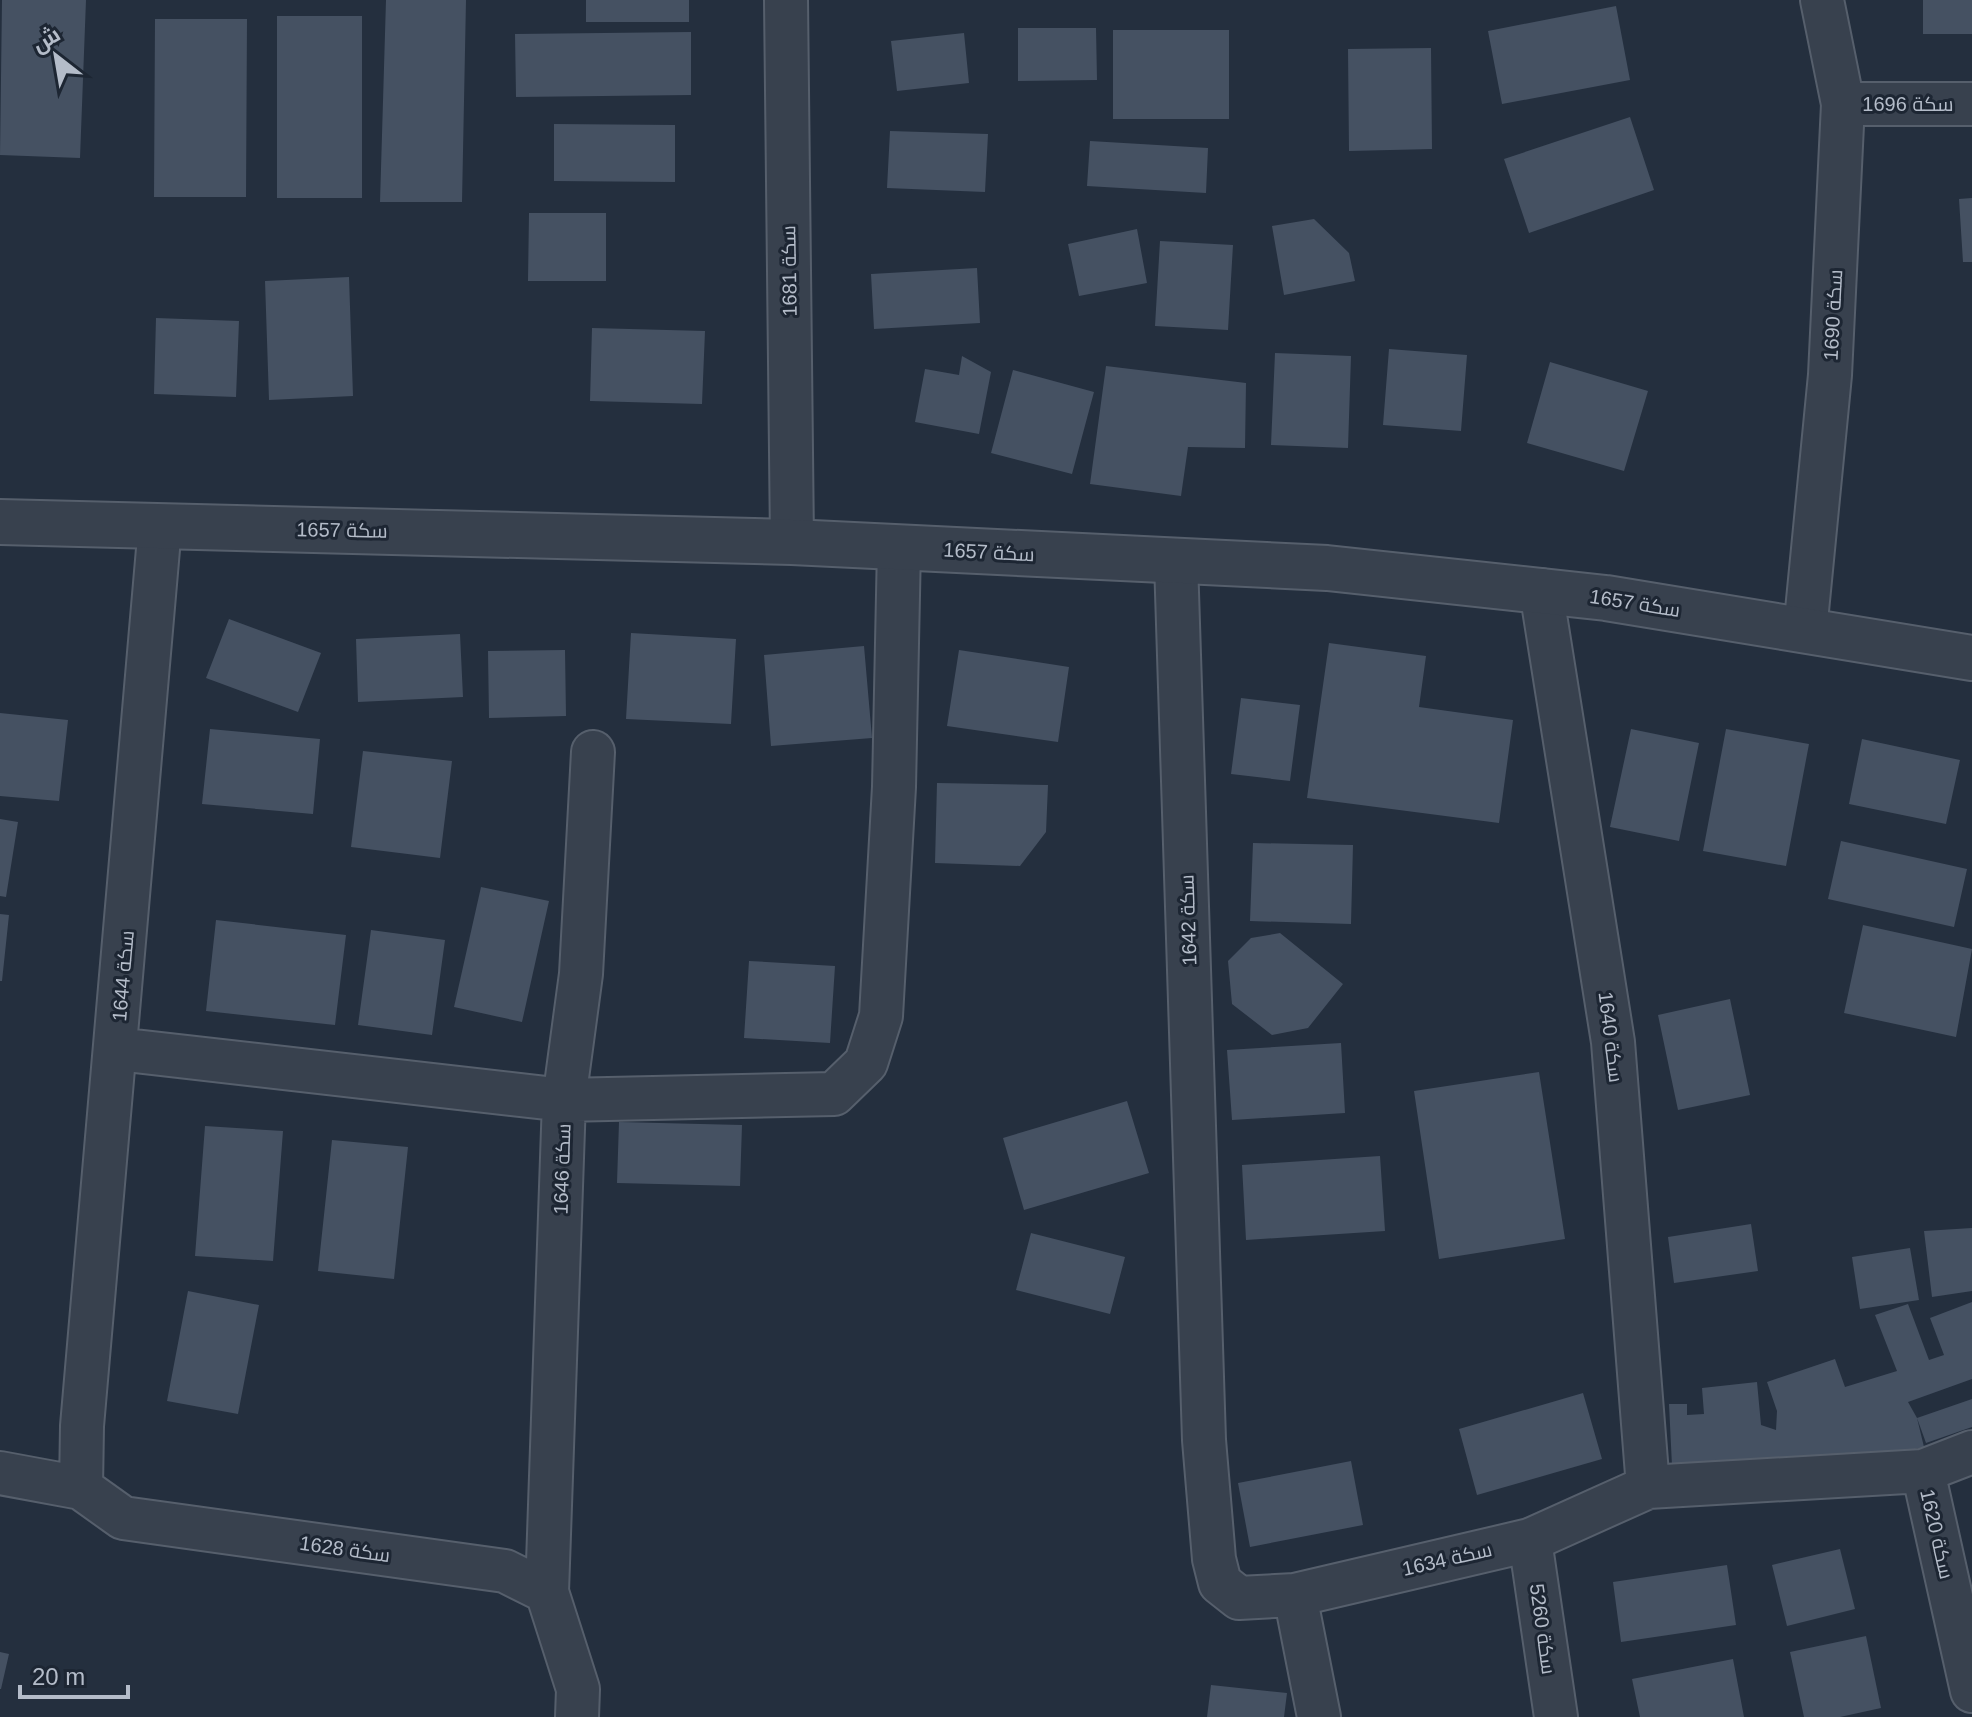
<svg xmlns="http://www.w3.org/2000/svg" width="1972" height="1717" font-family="Arial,Cairo,sans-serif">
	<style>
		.building { fill: #455162 }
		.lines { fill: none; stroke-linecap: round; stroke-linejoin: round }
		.minor-casing { stroke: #565f6c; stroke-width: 46 }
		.tertiary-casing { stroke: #565f6c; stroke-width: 48 }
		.minor { stroke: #38414e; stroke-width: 42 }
		.tertiary { stroke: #38414e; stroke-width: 44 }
		.labels { text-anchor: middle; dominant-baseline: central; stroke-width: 6; stroke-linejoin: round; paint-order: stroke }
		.street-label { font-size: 20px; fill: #b4bcc9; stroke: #1d2633 }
	</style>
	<rect width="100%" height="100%" fill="#242f3e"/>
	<!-- building -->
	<path class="building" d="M2,0H86L80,158L0,155Z
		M386,0H466L462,202H380Z
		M586,0H689V22H586Z
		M1923,0H1972V34H1923Z
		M1616,6L1630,80L1502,104L1488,31Z
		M277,16H362V198H277Z
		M155,19H247L246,197H154Z
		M1018,28H1096L1097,80L1018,81Z
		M1113,30H1229V119H1113Z
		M691,32V95L516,97L515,34Z
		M964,33L969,83L897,91L891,41Z
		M1431,48L1432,149L1349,151L1348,49Z
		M1630,117L1654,190L1529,233L1504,159Z
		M554,124L675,125V182L554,181Z
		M890,131L988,134L985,192L887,188Z
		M1090,141L1208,148L1206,193L1087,186Z
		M1972,198V262H1963L1959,199Z
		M529,213H606V281H528Z
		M1314,219L1349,253L1355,281L1284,295L1272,226Z
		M1137,229L1147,283L1079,296L1068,244Z
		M1160,241L1233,245L1228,330L1155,326Z
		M977,268L980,323L874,329L871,274Z
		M349,277L353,396L269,400L265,281Z
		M156,318L239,321L236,397L154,394Z
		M592,328L705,331L702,404L590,401Z
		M1389,349L1467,355L1461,431L1383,425Z
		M1275,353L1351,356L1348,448L1271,445Z
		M962,356L991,372L979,434L915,422L925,369L959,375Z
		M1550,362L1648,391L1624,471L1527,443Z
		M1106,366L1246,383L1245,448L1188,447L1181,496L1090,484Z
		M1013,370L1094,392L1072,474L991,453Z
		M229,619L321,653L298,712L206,678Z
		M631,633L736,639L731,724L626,719Z
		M460,634L463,697L358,702L356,639Z
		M1329,643L1426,656L1419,707L1513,720L1499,823L1307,798Z
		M864,646L872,738L771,746L764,655Z
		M565,650L566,716L489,718L488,651Z
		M959,650L1069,667L1058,742L947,726Z
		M1241,698L1300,705L1290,781L1231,774Z
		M0,713L68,720L59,801L0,796Z
		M210,729L320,739L313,814L202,804Z
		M1631,729L1699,743L1679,841L1610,827Z
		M1726,729L1809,744L1786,866L1703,851Z
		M1862,739L1960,760L1946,824L1849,804Z
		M363,751L452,761L440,858L351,847Z
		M937,783L1048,785L1046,832L1020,866L935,863Z
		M0,819L18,822L6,897L0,896Z
		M1841,841L1967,869L1954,927L1828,899Z
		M1253,843L1353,845L1351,924L1250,921Z
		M481,887L549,901L522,1022L454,1007Z
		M0,914L9,915L2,981H0Z
		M216,920L346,935L335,1025L206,1011Z
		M1863,925L1972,949L1956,1037L1844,1013Z
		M371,930L445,940L432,1035L358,1025Z
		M1280,933L1343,984L1308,1028L1272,1035L1232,1004L1228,961L1251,938Z
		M749,961L835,966L830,1043L744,1038Z
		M1730,999L1750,1095L1678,1110L1658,1015Z
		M1341,1043L1345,1113L1232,1120L1227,1050Z
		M1539,1072L1565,1239L1439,1259L1414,1091Z
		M1127,1101L1149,1173L1024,1210L1003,1138Z
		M619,1122L742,1125L740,1186L617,1183Z
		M205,1126L283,1131L273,1261L195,1256Z
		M332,1140L408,1147L394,1279L318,1271Z
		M1380,1156L1385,1231L1246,1240L1242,1165Z
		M1751,1224L1758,1271L1674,1283L1668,1237Z
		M1972,1228V1291L1932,1297L1924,1231Z
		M1031,1233L1125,1257L1110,1314L1016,1290Z
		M1910,1248L1919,1300L1860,1309L1852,1257Z
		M188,1291L259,1305L238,1414L167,1401Z
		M1972,1302V1379L1908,1402L1917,1418L1972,1399V1427L1926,1443L1917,1418L1924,1447L1851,1463L1672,1466L1669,1404H1687V1415L1704,1414L1702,1388L1757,1382L1761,1425L1776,1430L1777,1411L1767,1382L1835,1359L1845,1387L1897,1371L1875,1315L1908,1304L1929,1360L1944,1355L1930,1318Z
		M1583,1393L1602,1459L1477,1495L1459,1429Z
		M1351,1461L1363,1525L1250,1547L1238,1483Z
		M1840,1549L1855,1609L1787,1626L1772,1565Z
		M1727,1565L1736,1625L1621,1642L1613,1582Z
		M1866,1636L1881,1708L1840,1717H1804L1790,1652Z
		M0,1652L9,1654L1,1689H0Z
		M1733,1659L1744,1717H1640L1632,1679Z
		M1211,1685L1287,1693L1284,1717H1207Z"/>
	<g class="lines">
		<defs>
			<path id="minor" d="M786,0L792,542
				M1843,104H1972
				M160,526L82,1426L81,1488L123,1518L505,1571L547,1592L578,1689L577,1717
				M1176,561L1204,1440L1214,1559L1220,1583L1239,1598L1295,1595L1530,1540L1648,1487L1923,1471L1972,1452
				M1541,590L1613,1042L1648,1487
				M1805,631L1830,375L1843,104L1822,0
				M117,1049L564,1100L834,1094L866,1063L881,1016L894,787L899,547
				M1923,1471L1972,1691
				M0,1473L81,1488
				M1530,1540L1556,1717
				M547,1592L564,1100L581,974L593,752
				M1295,1595L1319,1717"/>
			<path id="tertiary" d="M0,522L792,542L1327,568L1606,598L1972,658"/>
		</defs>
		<!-- minor casing -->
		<use href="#minor" class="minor-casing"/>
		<!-- tertiary casing -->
		<use href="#tertiary" class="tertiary-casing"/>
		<!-- minor -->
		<use href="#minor" class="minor"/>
		<!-- tertiary -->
		<use href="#tertiary" class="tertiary"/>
	</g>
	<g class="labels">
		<!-- street labels -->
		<g class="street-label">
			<text x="1908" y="104">سكة 1696</text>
			<text transform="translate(789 271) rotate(-91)">سكة 1681</text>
			<text transform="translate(1833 315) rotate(-87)">سكة 1690</text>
			<text transform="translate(342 530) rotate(1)">سكة 1657</text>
			<text transform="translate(989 552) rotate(3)">سكة 1657</text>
			<text transform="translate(1635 603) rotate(9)">سكة 1657</text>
			<text transform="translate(1188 920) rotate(-92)">سكة 1642</text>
			<text transform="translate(123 976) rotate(-85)">سكة 1644</text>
			<text transform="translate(1611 1037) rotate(83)">سكة 1640</text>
			<text transform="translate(562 1169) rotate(-88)">سكة 1646</text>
			<text transform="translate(1937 1534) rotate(77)">سكة 1620</text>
			<text transform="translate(345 1549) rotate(8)">سكة 1628</text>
			<text transform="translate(1447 1559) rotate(-13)">سكة 1634</text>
			<text transform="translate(1543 1629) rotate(82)">سكة 5260</text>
		</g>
	</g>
	<!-- north arrow -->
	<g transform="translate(56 56) rotate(329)" stroke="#1d2633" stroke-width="6" paint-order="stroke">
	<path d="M0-6L14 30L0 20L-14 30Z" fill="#b4bcc9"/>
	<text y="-12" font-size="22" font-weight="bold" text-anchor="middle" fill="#b4bcc9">ش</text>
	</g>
	<!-- scale -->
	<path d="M20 1685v12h108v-12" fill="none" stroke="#b4bcc9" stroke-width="4"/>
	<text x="32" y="1685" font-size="24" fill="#b4bcc9" stroke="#1d2633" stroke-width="6" paint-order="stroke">20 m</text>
</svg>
